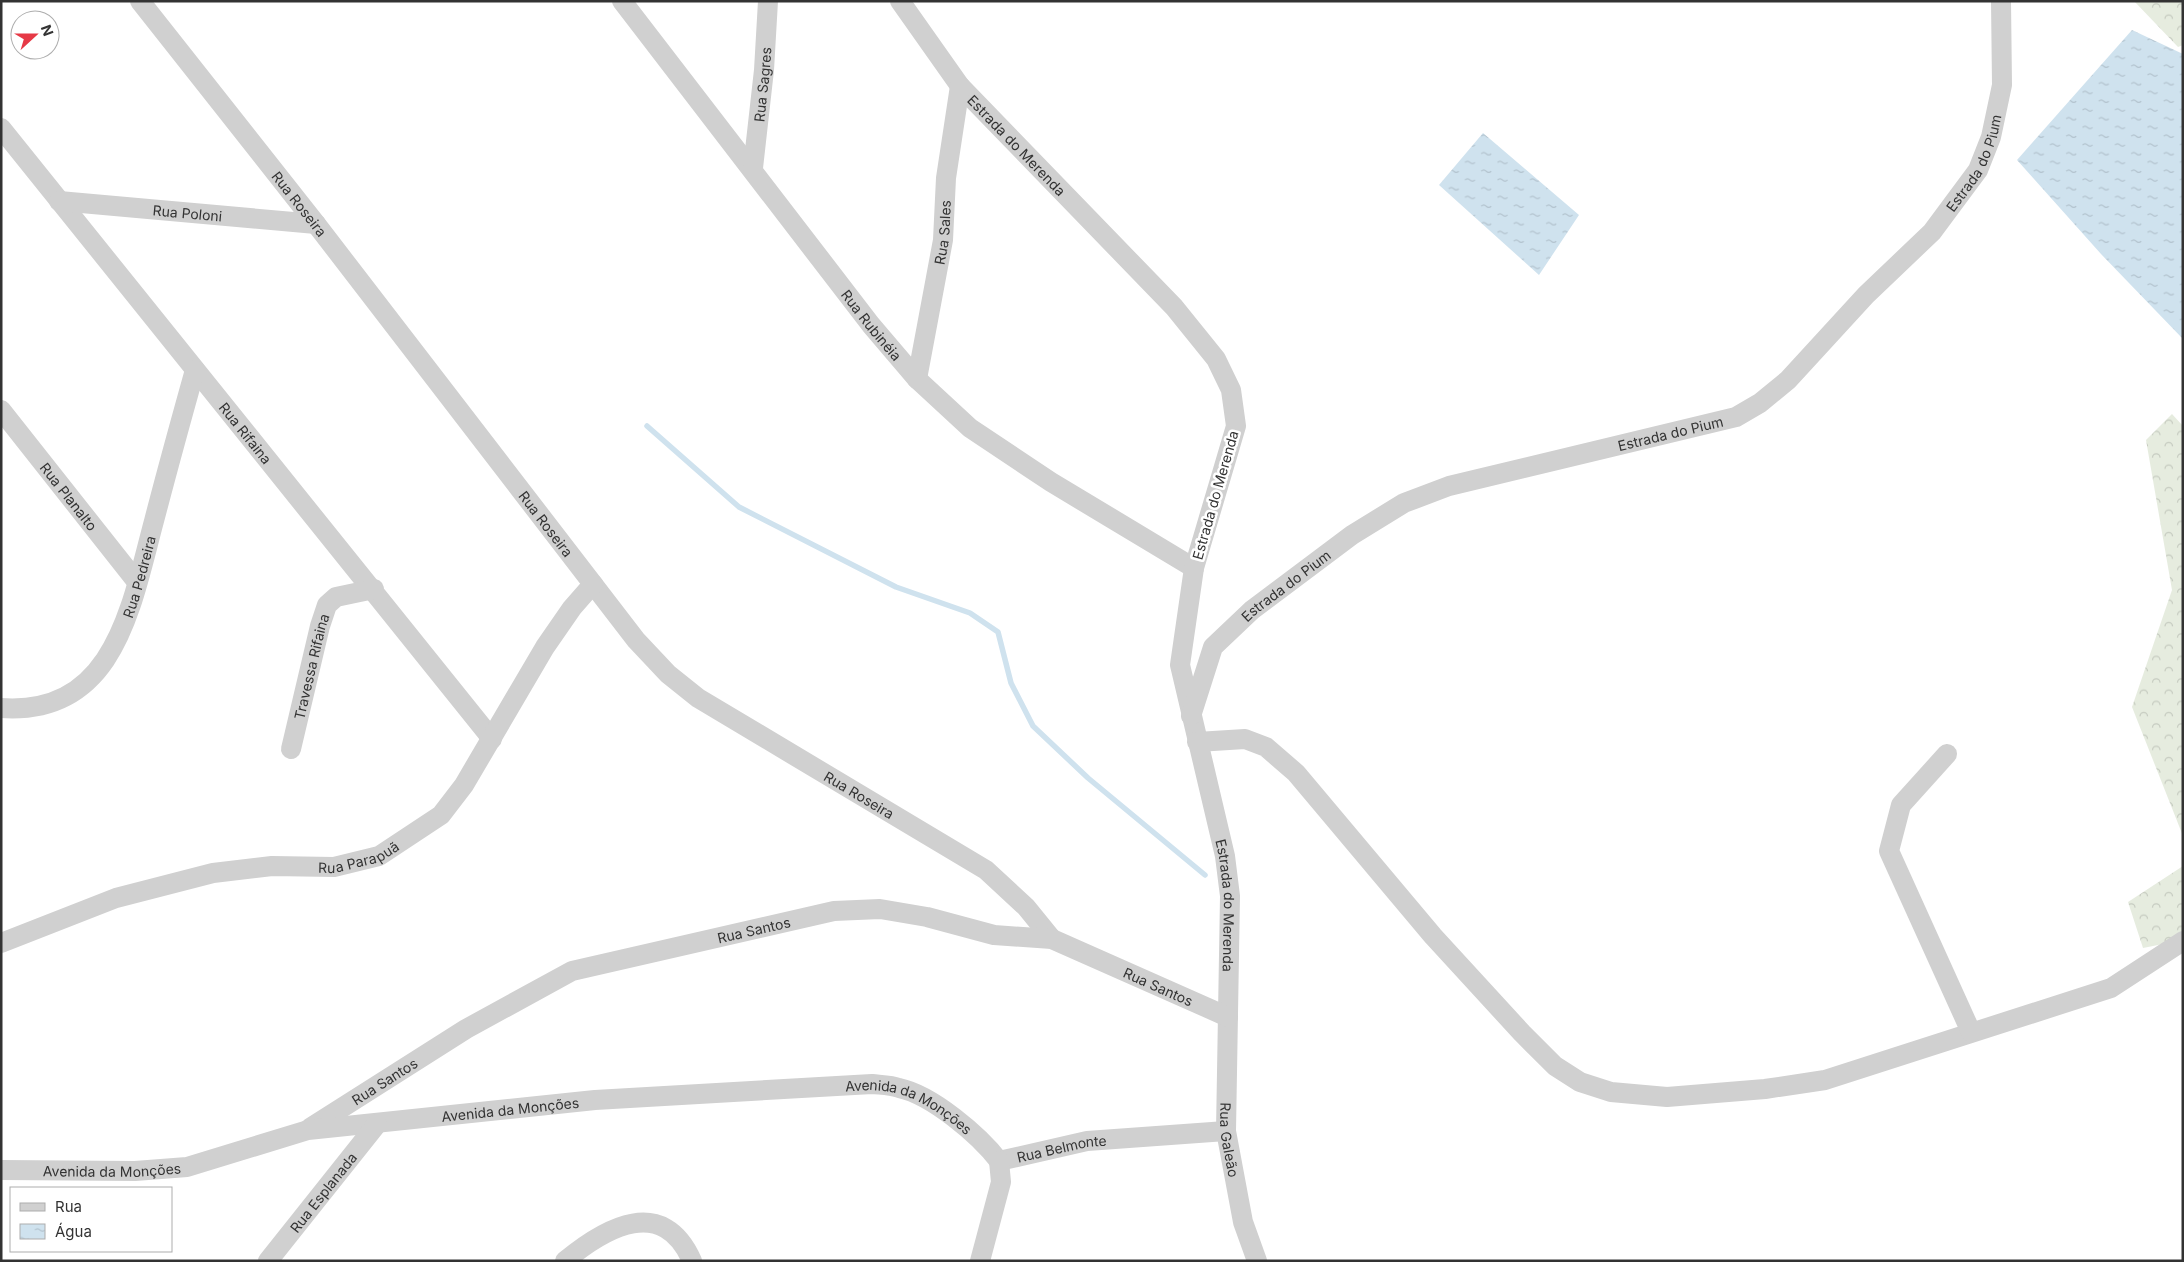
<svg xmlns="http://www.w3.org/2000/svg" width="2184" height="1262" font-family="Inter,sans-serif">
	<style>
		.forest { fill: url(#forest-crowns) }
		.water { fill: url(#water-ripples) }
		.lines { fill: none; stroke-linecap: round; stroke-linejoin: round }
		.stream { stroke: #cfe2ee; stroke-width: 5.5 }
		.minor { stroke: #d0d0d0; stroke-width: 20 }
		.labels { text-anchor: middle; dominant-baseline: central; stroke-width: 5; stroke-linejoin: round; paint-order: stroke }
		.street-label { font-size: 14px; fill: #333; stroke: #fff }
	</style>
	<defs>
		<pattern id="forest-crowns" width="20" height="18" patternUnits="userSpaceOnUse" patternTransform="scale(1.25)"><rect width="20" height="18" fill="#e6ecdf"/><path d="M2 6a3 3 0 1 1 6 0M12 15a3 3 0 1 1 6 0" fill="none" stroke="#c6cbc0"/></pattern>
		<pattern id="water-ripples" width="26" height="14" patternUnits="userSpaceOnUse" patternTransform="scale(1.25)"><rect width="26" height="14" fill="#cfe2ee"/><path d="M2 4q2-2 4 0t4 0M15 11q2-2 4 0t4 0" fill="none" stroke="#b2c2cd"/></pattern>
	</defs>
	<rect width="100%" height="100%" fill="#fff"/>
	<!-- forest -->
	<path class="forest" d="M2134,1H2183V45L2178,47Z
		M2172,414L2183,426V836L2132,707L2172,590L2146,440Z
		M2183,866V940L2143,948L2128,902Z"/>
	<!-- water -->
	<path class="water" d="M2132,30L2183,54V339L2101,254L2017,160Z
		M1483,133L1579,215L1539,275L1439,185Z"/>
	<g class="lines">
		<!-- stream -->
		<path class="stream" d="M647,426L739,507L896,587L970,613L998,632L1011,683L1033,726L1088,778L1205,875"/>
		<!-- minor -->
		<g class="minor">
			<path id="s1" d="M140,1L316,224L636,640L668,674L698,698L986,870L1026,907L1052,939"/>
			<path id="s2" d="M622,1L871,325L917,379L970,428L1051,482L1194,568"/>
			<path id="s3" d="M900,1L960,86L1174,307L1216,359L1231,390L1236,426L1194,568L1180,665L1225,856L1230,896L1226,1131L1243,1222L1257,1261"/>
			<path id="s4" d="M1,128L492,739"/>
			<path id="s5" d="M753,168L764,70L768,1"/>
			<path id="s6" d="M59,201L316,224"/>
			<path id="s7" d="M917,379L943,240L946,178L960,86"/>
			<path id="s8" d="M1,410L137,582"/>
			<path id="s9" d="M1,708C115,716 131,606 154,521C167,471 181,420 195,370"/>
			<path id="s10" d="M1191,716L1213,647L1252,610L1352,535L1404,503L1449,486L1736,417L1760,403L1788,380L1866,295L1932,232L1978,170L1991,137L2002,85L2001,1"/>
			<path d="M1197,742L1245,739L1266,747L1296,773L1433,936L1522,1033L1555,1066L1580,1082L1611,1092L1667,1097L1765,1089L1825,1080L2111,988L2183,941"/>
			<path id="s11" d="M291,749L320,626L327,605L336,597L374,589"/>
			<path d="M1947,754L1901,805L1889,851L1971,1032"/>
			<path id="s12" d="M1,943L116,898L213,873L272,866L334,867L379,856L441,815L464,785L545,647L572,608L593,584"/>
			<path id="s13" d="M310,1128L466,1029L572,971L834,911L880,909L927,917L994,935L1052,939L1228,1017"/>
			<path id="s14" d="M999,1161L1087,1141L1226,1131"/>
			<path id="s15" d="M1,1170L135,1171L187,1167L308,1130L595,1100L872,1084C881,1085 891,1085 899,1088C932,1095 979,1135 999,1161"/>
			<path id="s16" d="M268,1261L377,1124"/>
			<path d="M565,1261C606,1227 663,1195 692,1261"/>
			<path d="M980,1261L1001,1182L999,1161"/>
		</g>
	</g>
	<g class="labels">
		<!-- street labels -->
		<g class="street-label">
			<text stroke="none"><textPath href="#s5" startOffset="84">Rua Sagres</textPath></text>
			<text stroke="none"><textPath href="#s3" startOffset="186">Estrada do Merenda</textPath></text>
			<text stroke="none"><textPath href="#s10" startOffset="1008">Estrada do Pium</textPath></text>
			<text stroke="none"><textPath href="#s1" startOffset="258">Rua Roseira</textPath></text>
			<text stroke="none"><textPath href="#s6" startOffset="129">Rua Poloni</textPath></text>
			<text stroke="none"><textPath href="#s7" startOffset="149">Rua Sales</textPath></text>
			<text stroke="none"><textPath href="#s2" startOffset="409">Rua Rubinéia</textPath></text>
			<text stroke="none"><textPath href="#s4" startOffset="391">Rua Rifaina</textPath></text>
			<text stroke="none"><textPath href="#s10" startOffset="588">Estrada do Pium</textPath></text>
			<text transform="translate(1215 495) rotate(-74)">Estrada do Merenda</text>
			<text stroke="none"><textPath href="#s8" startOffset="110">Rua Planalto</textPath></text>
			<text stroke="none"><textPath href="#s1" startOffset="662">Rua Roseira</textPath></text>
			<text stroke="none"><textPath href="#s9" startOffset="211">Rua Pedreira</textPath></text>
			<text stroke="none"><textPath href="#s10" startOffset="168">Estrada do Pium</textPath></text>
			<text stroke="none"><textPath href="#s11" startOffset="85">Travessa Rifaina</textPath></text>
			<text stroke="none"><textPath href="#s1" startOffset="1082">Rua Roseira</textPath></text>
			<text stroke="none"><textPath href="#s12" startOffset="371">Rua Parapuã</textPath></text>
			<text stroke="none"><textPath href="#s3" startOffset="1041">Estrada do Merenda</textPath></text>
			<text stroke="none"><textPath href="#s13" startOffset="492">Rua Santos</textPath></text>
			<text stroke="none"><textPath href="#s13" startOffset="912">Rua Santos</textPath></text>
			<text stroke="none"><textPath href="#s13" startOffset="88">Rua Santos</textPath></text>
			<text stroke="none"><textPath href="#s15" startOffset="516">Avenida da Monções</textPath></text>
			<text stroke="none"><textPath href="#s15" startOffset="921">Avenida da Monções</textPath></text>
			<text stroke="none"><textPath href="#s3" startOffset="1276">Rua Galeão</textPath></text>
			<text stroke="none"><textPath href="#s14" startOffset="64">Rua Belmonte</textPath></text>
			<text stroke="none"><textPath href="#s15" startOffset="111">Avenida da Monções</textPath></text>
			<text stroke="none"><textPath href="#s16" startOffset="88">Rua Esplanada</textPath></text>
		</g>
	</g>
	<!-- border -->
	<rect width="2184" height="1262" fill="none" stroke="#333333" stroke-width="5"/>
	<!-- legend -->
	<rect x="10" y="1187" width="162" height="65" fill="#ffffff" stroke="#adadad"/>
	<rect x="20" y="1203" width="25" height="8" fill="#d0d0d0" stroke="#adadad"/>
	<text x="55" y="1212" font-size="15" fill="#333333">Rua</text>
	<rect x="20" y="1224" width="25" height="15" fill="url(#water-ripples)" stroke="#adadad"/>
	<text x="55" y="1237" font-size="15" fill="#333333">Água</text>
	<!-- north arrow -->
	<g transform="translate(35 35) rotate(69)"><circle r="24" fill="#ffffff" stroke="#adadad"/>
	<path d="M0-4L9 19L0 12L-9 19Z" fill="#e63946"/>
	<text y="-8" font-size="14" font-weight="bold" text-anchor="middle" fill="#333333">N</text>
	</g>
</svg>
